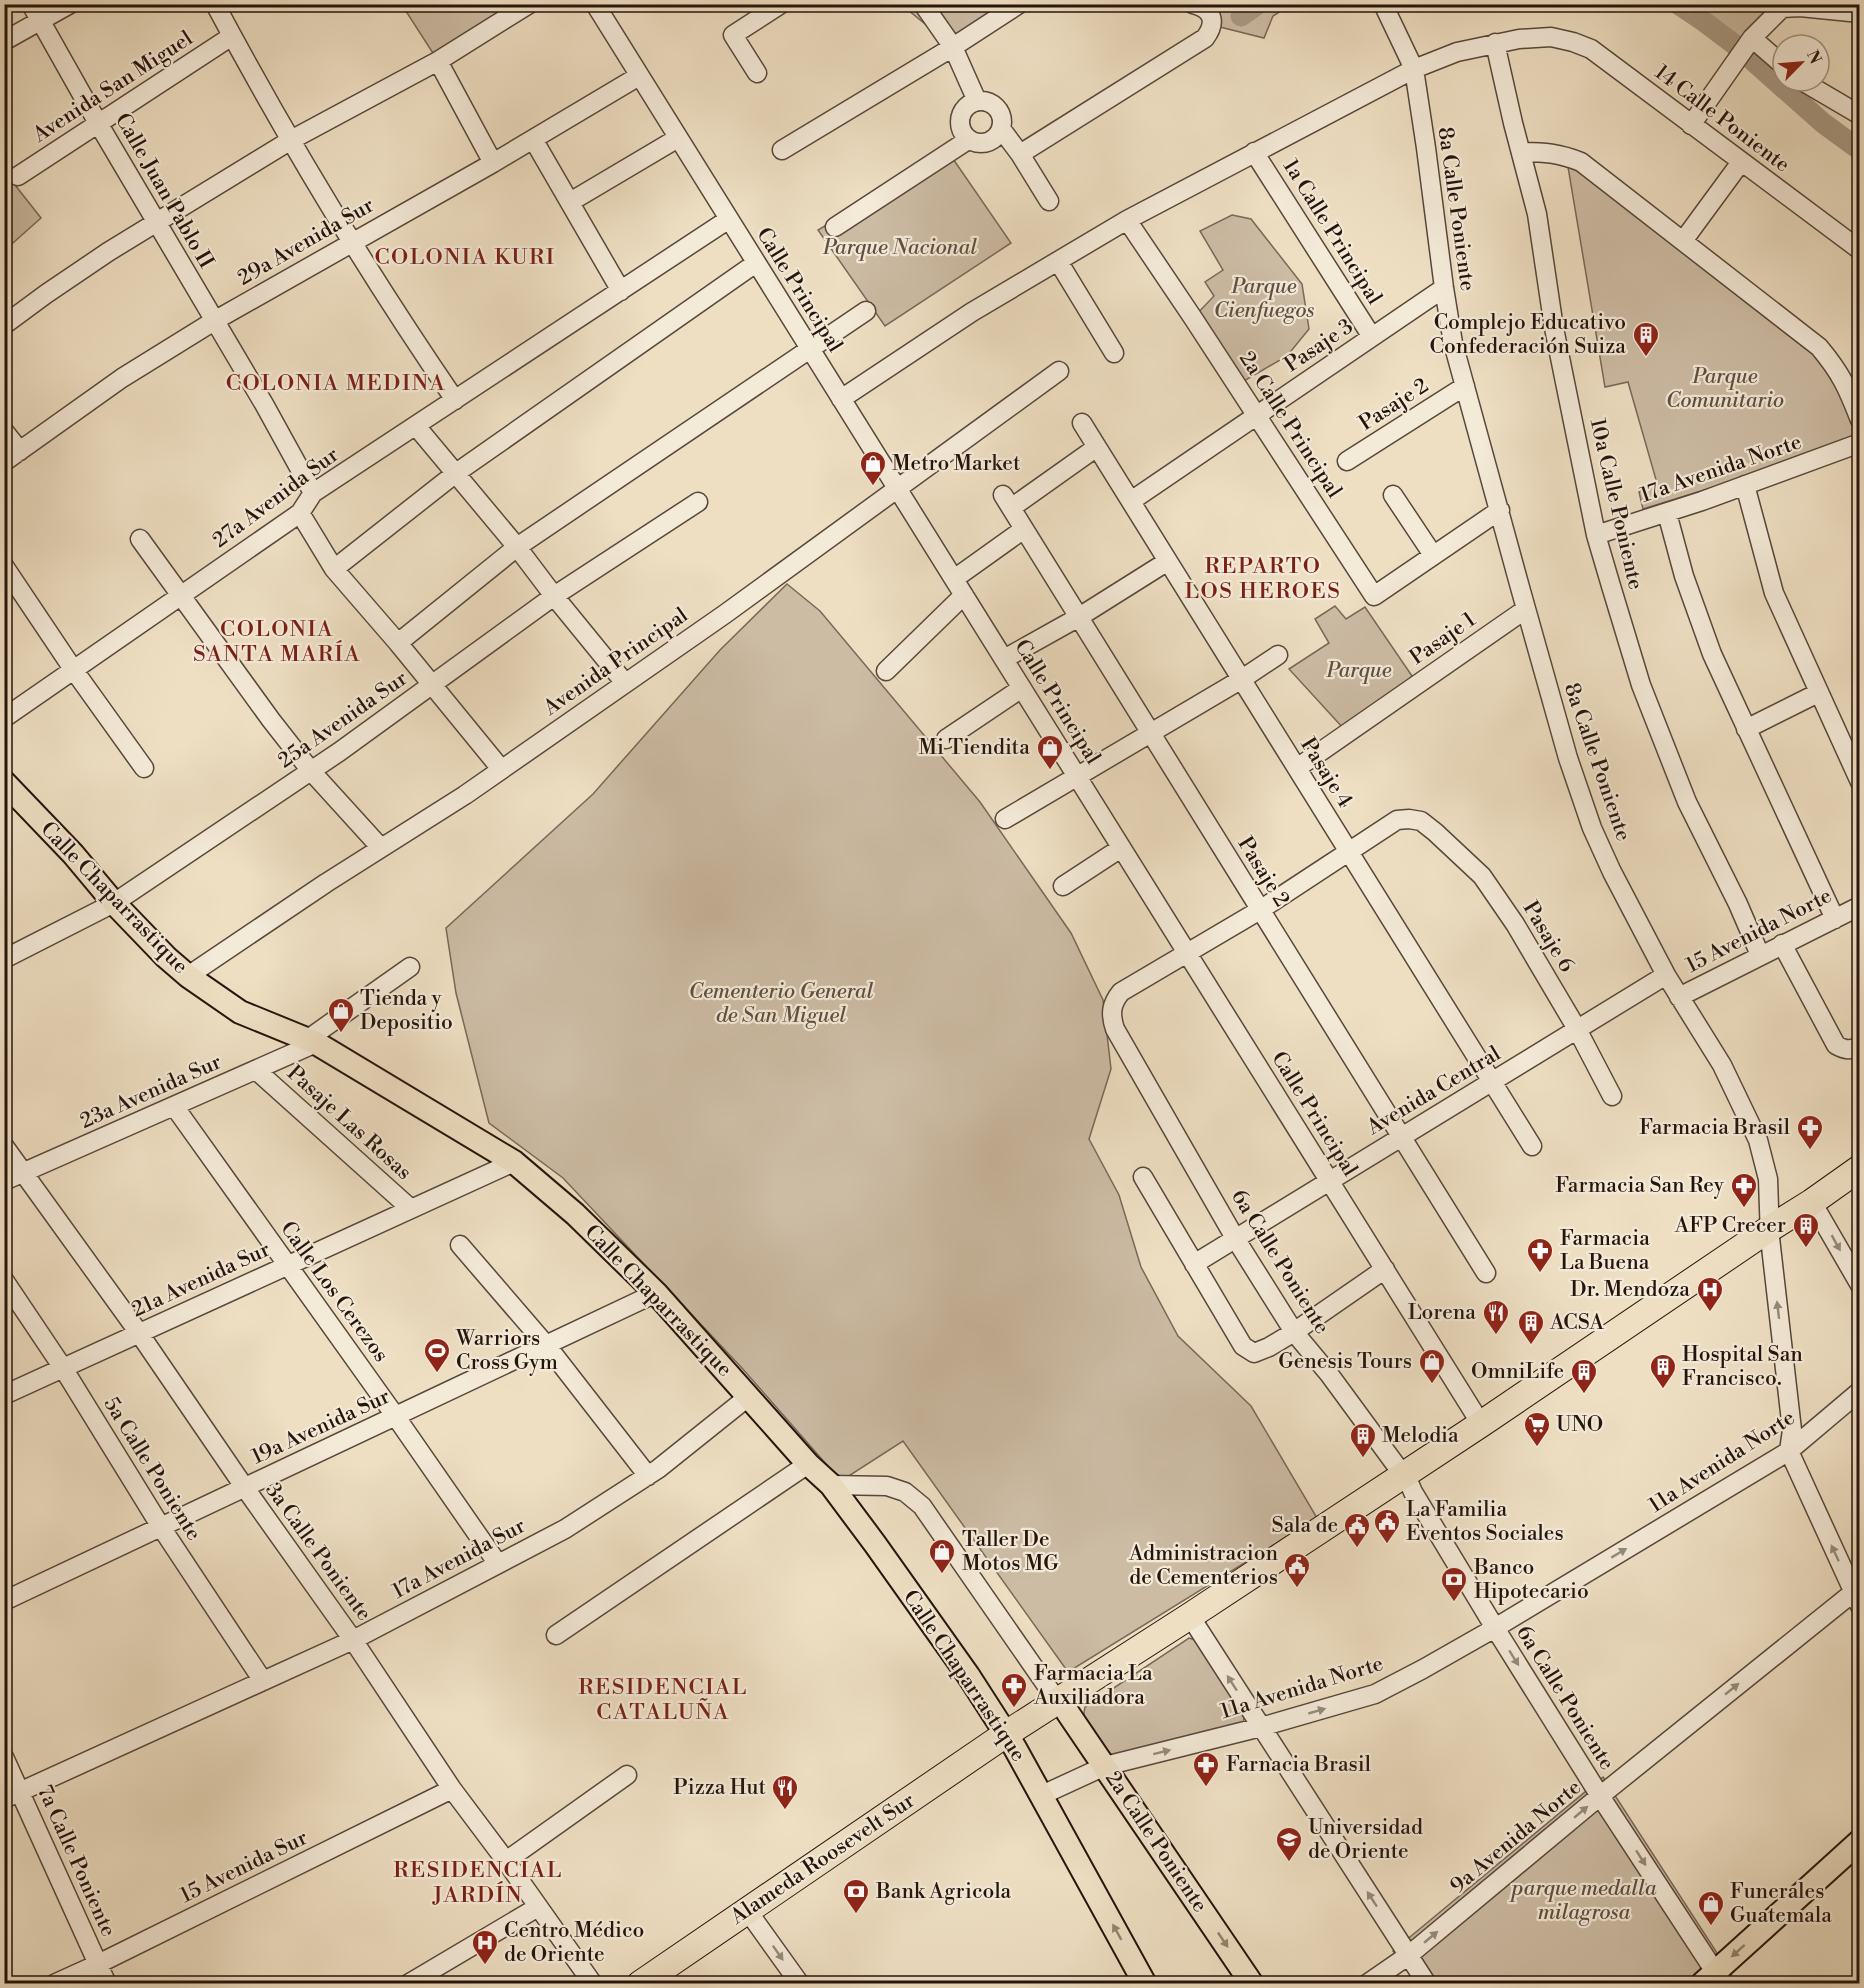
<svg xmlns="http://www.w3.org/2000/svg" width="1864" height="1988" font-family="'Libre Bodoni',serif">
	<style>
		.green { fill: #ccbca4; stroke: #786858; stroke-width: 1.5 }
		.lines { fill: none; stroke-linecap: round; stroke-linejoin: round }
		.river { stroke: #aa9a85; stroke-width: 21 }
		.minor-casing { stroke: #57473a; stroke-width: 21 }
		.major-casing { stroke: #25140c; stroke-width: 26 }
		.highway-casing { stroke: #25140c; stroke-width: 28 }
		.minor { stroke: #f4ead8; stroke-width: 18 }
		.major { stroke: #eedfc3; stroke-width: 22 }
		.highway { stroke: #eedfc3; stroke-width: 26 }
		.oneway { fill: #978a7c }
		.oneway2 { fill: #948471 }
		.labels { text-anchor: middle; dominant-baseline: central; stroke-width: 4.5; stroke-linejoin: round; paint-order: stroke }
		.street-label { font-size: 21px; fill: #25140c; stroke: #f4ead8 }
		.park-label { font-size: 21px; font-style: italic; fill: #5f4f41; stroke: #f4ead8 }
		.poi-label { font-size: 21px; fill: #25140c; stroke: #f4ead8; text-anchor: start }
		.neighbourhood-label { font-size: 22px; letter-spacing: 1.5px; fill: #7a1f14; stroke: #f4ead8 }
	</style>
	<rect width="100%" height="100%" fill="#eedfc3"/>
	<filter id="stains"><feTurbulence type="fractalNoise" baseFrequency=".00333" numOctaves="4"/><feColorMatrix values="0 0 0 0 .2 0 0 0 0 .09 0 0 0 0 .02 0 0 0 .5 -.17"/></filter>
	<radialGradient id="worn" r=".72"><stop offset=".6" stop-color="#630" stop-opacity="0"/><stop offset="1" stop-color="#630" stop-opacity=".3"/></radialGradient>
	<!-- green -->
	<path class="green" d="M402,5H519L438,61Z
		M902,5H1019L953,47Z
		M1186,5H1290L1273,16L1264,38L1220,27Z
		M1676,5H1783L1782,8L1735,45Z
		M949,153L1011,243L885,326L818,230Z
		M1566,155L1819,347L1859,420V442L1643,509L1639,492L1657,483L1628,382L1605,387Z
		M4,171L41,218L5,250H4Z
		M1232,215L1251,219L1302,284L1309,329L1287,356L1237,385L1193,318L1214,296L1205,282L1223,270L1200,231Z
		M787,584L820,611L980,802L1071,933L1103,1000L1111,1069L1089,1139L1119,1195L1141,1267L1178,1336L1251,1406L1317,1518L1068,1672L903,1441L841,1481L741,1367L563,1178L489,1123L456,993L446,928L593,794L720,650Z
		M1335,606L1346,619L1365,607L1412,676L1392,698L1344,729L1289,669L1329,643L1315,619Z
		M1189,1638L1195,1640L1244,1716L1243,1725L1114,1755L1105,1753L1083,1719L1085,1707Z
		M1603,1777L1732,1976L1723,1984L1417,1983L1393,1951Z"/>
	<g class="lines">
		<!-- river -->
		<path class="river" d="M1678,4L1702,20L1735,45
			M1241,16L1258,4
			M1752,60L1823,123L1860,150"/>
		<defs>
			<path id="minor" d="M31,4L98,123L264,404L313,493
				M215,4C288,141 368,273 455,400
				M595,4L1481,1424
				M923,4L953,47L977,101
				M1383,4L1414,69L1426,148L1444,288L1453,343L1521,591L1568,758L1592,828L1612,872L1666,975L1722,1065L1758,1140L1768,1179L1770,1238L1792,1430L1789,1451L1860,1606
				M1752,38L1783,65
				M4,41L70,4
				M1495,43L1513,123L1537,214L1554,328L1596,535L1611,586L1641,685L1687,802L1738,904L1760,955
				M438,61L493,163
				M757,73L733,35L781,4
				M1802,81L1860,115
				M960 122a21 21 0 1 1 42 0a21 21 0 1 1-42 0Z
				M1691,125L1752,38L1782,8L1800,7L1860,13
				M1002,130L1020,154L1049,201
				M533,139L621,291
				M782,150L953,47L1019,4
				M1254,152L1372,337
				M1521,152C1544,152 1559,153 1581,162L1819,347C1841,373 1848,389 1860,420
				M1020,154L1205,38C1217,22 1213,9 1193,4
				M18,176L232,36
				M570,202L678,138
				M1127,220L1193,318L1374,596L1500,510
				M835,227L968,140
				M1683,241L1741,162
				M1058,261L1114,353
				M4,325L46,294L108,252L291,140L438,61L529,4
				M841,399L972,312L1127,220L1414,69L1457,52L1519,39L1551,37L1573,42L1591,49L1860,250
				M1082,423L1532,1146
				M416,426L517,547L554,596L625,683
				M4,431L20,451
				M1347,461L1465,386
				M4,462L122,378L214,321L493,163L639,76
				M1745,485L1774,593L1860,782
				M1003,495L1486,1273
				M1393,495L1433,555
				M1131,501L1444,288
				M1011,508L1097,447
				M300,513L334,569L398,643L501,769
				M1667,513L1684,576L1712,654L1835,919
				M1596,535L1702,501L1860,443
				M140,539L271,720L311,771L381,848
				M4,566L73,669L144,768
				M334,569L456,473L756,263
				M954,579L1024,529
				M398,643L517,547L866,311
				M1004,659L1079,617L1168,561
				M886,671L964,595
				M4,718L300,513L313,493L729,219
				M1746,729L1818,693
				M946,739L1022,688
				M1297,768L1526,609
				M1005,819L1242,679L1278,655
				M1063,886L1121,848
				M1782,944L1836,1045C1845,1050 1850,1051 1860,1046
				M4,959L114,903L339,752L554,596L698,502
				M188,976L326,883L465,795L725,614L1059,371
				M1679,997L1860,906
				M308,1039L410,967
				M256,1070L411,1209
				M1612,1096L1577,1029L1515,924L1482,876L1435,832L1421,821L1409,819L1397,820L1260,910L1121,992C1111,1004 1110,1014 1115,1029L1235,1238L1294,1332L1329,1374L1398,1468L1405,1473L1413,1492L1495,1628L1600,1796L1723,1984
				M174,1106L396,1417L498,1564
				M4,1146L139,1333L245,1488L353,1640L452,1789L506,1861L593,1984
				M1143,1177L1243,1346L1254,1353L1269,1347L1294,1332L1385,1269
				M4,1181L316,1043
				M1812,1202L1860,1285
				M460,1245L547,1346L648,1476
				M1194,1264L1666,975
				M4,1280L63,1368L161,1527L263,1681
				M4,1395L514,1162
				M831,1485L887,1486L905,1492L922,1506L1058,1702
				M4,1601L656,1293
				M1190,1616L1427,1984
				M556,1635L808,1464
				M4,1757L107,1984
				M1042,1795L1105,1766L1261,1727L1375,1694L1423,1669L1495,1628L1789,1451L1860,1391
				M4,1799L353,1640L565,1529L658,1469L748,1397
				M506,1861L627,1775
				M747,1910L800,1984
				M54,1984L98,1964L452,1789
				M408,1984L538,1907
				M1367,1984L1409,1955L1600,1796L1860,1587"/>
			<path id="major" d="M4,782L73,854L114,903L166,957L188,976L240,1012L316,1043L514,1162L575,1214L656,1293L808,1464L831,1485L875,1544L968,1675L1015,1748L1145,1984
				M1061,1700L1068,1713L1252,1984
				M1702,1984L1860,1841"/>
			<path id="highway" d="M640,1984L1006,1734L1190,1616L1481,1424L1769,1229L1812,1202L1860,1168"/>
		</defs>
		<!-- minor casing -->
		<use href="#minor" class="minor-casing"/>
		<!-- major casing -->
		<use href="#major" class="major-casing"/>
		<!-- highway casing -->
		<use href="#highway" class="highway-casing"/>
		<!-- minor -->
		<use href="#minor" class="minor"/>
		<!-- major -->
		<use href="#major" class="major"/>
		<!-- highway -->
		<use href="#highway" class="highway"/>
	</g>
	<!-- one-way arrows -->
	<defs><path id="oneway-solid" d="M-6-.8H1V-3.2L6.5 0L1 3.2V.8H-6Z" transform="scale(1.5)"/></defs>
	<g class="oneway">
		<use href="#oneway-solid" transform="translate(1836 1243) rotate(61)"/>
		<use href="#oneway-solid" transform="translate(1778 1310) rotate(-97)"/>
		<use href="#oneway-solid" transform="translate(1619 1553) rotate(-31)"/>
		<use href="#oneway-solid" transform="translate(1835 1553) rotate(-115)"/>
		<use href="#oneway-solid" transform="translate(1514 1658) rotate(58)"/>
		<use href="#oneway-solid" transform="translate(1232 1683) rotate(-123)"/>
		<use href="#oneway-solid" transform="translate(1732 1689) rotate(-39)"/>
		<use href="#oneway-solid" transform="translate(1317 1711) rotate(-16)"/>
		<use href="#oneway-solid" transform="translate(1162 1752) rotate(-14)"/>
		<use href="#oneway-solid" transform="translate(1581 1812) rotate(-40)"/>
		<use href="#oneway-solid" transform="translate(1641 1858) rotate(57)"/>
		<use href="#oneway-solid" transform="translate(1372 1899) rotate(-123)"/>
		<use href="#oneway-solid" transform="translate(1431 1937) rotate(-40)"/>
		<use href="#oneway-solid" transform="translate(778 1953) rotate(55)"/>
	</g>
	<g class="oneway2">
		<use href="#oneway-solid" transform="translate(1117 1932) rotate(-119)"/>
		<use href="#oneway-solid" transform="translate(1223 1940) rotate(56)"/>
		<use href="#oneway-solid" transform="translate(1738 1951) rotate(138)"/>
	</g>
	<!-- icons -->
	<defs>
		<symbol id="building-pin" viewBox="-11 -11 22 30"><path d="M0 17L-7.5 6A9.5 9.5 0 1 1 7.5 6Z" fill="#8f2418" stroke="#f4ead8"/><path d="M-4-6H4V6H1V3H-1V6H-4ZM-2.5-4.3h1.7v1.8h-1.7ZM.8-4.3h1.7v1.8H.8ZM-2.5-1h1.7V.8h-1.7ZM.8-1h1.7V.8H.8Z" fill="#fff"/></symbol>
		<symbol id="shop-pin" viewBox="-11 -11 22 30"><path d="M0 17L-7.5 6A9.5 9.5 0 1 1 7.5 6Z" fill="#8f2418" stroke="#f4ead8"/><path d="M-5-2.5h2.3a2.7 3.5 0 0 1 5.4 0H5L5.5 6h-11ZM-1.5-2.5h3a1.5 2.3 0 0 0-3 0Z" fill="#fff"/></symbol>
		<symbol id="pharmacy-pin" viewBox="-11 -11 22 30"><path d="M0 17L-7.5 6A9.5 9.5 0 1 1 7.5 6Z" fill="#8f2418" stroke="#f4ead8"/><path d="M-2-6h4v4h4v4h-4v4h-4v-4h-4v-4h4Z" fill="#fff"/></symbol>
		<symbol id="hospital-pin" viewBox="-11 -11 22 30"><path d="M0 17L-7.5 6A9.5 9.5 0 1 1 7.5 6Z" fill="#8f2418" stroke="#f4ead8"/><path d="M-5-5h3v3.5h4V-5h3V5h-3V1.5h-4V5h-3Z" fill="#fff"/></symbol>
		<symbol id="restaurant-pin" viewBox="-11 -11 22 30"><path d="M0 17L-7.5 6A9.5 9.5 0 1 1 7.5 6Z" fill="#8f2418" stroke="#f4ead8"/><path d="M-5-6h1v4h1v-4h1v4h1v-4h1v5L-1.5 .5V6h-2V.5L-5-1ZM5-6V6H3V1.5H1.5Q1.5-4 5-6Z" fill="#fff"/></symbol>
		<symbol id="stadium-pin" viewBox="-11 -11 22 30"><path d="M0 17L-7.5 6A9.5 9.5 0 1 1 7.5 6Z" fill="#8f2418" stroke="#f4ead8"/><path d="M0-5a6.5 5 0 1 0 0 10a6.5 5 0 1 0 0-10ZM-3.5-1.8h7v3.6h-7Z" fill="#fff"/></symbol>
		<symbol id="supermarket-pin" viewBox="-11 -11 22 30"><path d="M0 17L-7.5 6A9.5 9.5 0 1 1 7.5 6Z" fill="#8f2418" stroke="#f4ead8"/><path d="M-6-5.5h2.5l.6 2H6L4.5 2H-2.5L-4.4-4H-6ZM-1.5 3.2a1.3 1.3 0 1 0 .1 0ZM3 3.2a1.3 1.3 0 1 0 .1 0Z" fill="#fff"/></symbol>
		<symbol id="civic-pin" viewBox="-11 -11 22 30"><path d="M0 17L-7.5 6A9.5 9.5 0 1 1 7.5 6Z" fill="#8f2418" stroke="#f4ead8"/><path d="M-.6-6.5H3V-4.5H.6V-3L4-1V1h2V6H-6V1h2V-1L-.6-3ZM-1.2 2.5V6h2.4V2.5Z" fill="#fff"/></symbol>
		<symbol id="bank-pin" viewBox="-11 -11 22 30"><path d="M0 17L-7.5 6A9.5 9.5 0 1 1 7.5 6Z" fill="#8f2418" stroke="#f4ead8"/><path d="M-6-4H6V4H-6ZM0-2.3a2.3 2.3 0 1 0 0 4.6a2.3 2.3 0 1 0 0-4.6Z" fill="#fff"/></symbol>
		<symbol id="university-pin" viewBox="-11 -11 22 30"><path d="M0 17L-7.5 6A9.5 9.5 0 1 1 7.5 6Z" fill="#8f2418" stroke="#f4ead8"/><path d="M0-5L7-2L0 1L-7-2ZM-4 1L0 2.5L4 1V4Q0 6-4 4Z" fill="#fff"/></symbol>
	</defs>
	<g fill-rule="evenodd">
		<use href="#building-pin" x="1631" y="320" width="30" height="40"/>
		<use href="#shop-pin" x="858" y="449" width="30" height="40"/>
		<use href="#shop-pin" x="1035" y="733" width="30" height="40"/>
		<use href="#shop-pin" x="326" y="996" width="30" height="40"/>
		<use href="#pharmacy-pin" x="1795" y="1113" width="30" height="40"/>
		<use href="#pharmacy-pin" x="1729" y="1171" width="30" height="40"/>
		<use href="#building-pin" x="1791" y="1211" width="30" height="40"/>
		<use href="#pharmacy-pin" x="1525" y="1236" width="30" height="40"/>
		<use href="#hospital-pin" x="1695" y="1275" width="30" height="40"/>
		<use href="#restaurant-pin" x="1481" y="1298" width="30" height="40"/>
		<use href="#building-pin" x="1516" y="1308" width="30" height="40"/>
		<use href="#stadium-pin" x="422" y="1336" width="30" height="40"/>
		<use href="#shop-pin" x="1417" y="1347" width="30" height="40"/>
		<use href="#building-pin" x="1648" y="1352" width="30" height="40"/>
		<use href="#building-pin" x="1569" y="1357" width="30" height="40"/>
		<use href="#supermarket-pin" x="1522" y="1410" width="30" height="40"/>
		<use href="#building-pin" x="1348" y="1421" width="30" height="40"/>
		<use href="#civic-pin" x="1372" y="1507" width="30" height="40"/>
		<use href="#civic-pin" x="1342" y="1511" width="30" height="40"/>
		<use href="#shop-pin" x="927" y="1537" width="30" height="40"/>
		<use href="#civic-pin" x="1282" y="1551" width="30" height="40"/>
		<use href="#bank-pin" x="1439" y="1565" width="30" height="40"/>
		<use href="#pharmacy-pin" x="999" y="1671" width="30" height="40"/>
		<use href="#pharmacy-pin" x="1191" y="1750" width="30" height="40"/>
		<use href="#restaurant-pin" x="770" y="1773" width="30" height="40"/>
		<use href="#university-pin" x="1274" y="1825" width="30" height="40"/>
		<use href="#bank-pin" x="841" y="1877" width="30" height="40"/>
		<use href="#shop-pin" x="1696" y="1889" width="30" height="40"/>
		<use href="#hospital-pin" x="470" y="1928" width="30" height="40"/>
	</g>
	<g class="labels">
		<!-- street labels -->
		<g class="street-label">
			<text transform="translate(113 87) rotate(-33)">Avenida San Miguel</text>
			<text transform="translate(1722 119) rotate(37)">14 Calle Poniente</text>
			<text transform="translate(164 191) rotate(60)">Calle Juan Pablo II</text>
			<text transform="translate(1456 209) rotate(82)">8a Calle Poniente</text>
			<text transform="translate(1332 232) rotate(58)">1a Calle Principal</text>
			<text transform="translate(306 242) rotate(-30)">29a Avenida Sur</text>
			<text transform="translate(799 290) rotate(58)">Calle Principal</text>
			<text transform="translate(1319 346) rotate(-34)">Pasaje 3</text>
			<text transform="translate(1394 405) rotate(-33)">Pasaje 2</text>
			<text transform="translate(1290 425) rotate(57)">2a Calle Principal</text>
			<text transform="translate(1721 469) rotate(-19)">17a Avenida Norte</text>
			<text transform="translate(276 498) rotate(-37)">27a Avenida Sur</text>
			<text transform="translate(1616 504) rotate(77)">10a Calle Poniente</text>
			<text transform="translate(1443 639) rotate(-35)">Pasaje 1</text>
			<text transform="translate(616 662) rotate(-35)">Avenida Principal</text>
			<text transform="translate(1057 702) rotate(58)">Calle Principal</text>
			<text transform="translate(343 720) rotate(-35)">25a Avenida Sur</text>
			<text transform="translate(1597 762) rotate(71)">8a Calle Poniente</text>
			<text transform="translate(1326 773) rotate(58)">Pasaje 4</text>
			<text transform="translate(1263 872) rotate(58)">Pasaje 2</text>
			<text transform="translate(114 898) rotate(46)">Calle Chaparrastique</text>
			<text transform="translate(1759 931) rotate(-27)">15 Avenida Norte</text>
			<text transform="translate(1548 937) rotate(59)">Pasaje 6</text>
			<text transform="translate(1434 1091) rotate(-31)">Avenida Central</text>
			<text transform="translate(151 1092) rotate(-24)">23a Avenida Sur</text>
			<text transform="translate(1314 1114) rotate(58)">Calle Principal</text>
			<text transform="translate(349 1123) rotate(42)">Pasaje Las Rosas</text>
			<text transform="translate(1280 1262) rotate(58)">6a Calle Poniente</text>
			<text transform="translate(201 1280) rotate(-25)">21a Avenida Sur</text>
			<text transform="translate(334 1292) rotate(54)">Calle Los Cerezos</text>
			<text transform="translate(658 1301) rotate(46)">Calle Chaparrastique</text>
			<text transform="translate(321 1427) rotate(-25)">19a Avenida Sur</text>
			<text transform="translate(1722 1462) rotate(-33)">11a Avenida Norte</text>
			<text transform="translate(152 1469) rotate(58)">5a Calle Poniente</text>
			<text transform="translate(318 1552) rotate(54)">3a Calle Poniente</text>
			<text transform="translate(459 1559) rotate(-28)">17a Avenida Sur</text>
			<text transform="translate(964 1676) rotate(56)">Calle Chaparrastique</text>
			<text transform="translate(1302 1688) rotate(-17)">11a Avenida Norte</text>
			<text transform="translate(1565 1698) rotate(58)">6a Calle Poniente</text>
			<text transform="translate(1516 1837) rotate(-40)">9a Avenida Norte</text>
			<text transform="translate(1156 1842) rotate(56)">2a Calle Poniente</text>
			<text transform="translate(823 1859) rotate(-34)">Alameda Roosevelt Sur</text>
			<text transform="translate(76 1861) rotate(66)">7a Calle Poniente</text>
			<text transform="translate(244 1867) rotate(-26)">15 Avenida Sur</text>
		</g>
		<!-- park labels -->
		<g class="park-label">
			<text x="900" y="248">Parque Nacional</text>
			<text x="1264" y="287">Parque<tspan x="1264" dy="24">Cienfuegos</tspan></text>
			<text x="1725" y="377">Parque<tspan x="1725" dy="24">Comunitario</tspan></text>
			<text x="1359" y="671">Parque</text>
			<text x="781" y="992">Cementerio General<tspan x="781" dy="24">de San Miguel</tspan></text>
			<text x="1584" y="1889">parque medalla<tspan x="1584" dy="24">milagrosa</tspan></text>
		</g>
		<!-- poi labels -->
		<g class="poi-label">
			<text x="1626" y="323" text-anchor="end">Complejo Educativo<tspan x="1626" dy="24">Confederación Suiza</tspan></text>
			<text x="892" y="464">Metro Market</text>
			<text x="1030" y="748" text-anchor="end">Mi Tiendita</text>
			<text x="360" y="999">Tienda y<tspan x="360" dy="24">Depositio</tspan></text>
			<text x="1790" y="1128" text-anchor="end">Farmacia Brasil</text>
			<text x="1724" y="1186" text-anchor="end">Farmacia San Rey</text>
			<text x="1786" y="1226" text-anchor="end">AFP Crecer</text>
			<text x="1560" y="1239">Farmacia<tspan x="1560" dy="24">La Buena</tspan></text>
			<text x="1690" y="1290" text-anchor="end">Dr. Mendoza</text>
			<text x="1476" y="1313" text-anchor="end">Lorena</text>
			<text x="1550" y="1323">ACSA</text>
			<text x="456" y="1339">Warriors<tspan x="456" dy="24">Cross Gym</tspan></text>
			<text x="1682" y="1355">Hospital San<tspan x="1682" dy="24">Francisco.</tspan></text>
			<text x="1412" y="1362" text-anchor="end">Genesis Tours</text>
			<text x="1564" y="1372" text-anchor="end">OmniLife</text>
			<text x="1556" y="1425">UNO</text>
			<text x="1382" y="1436">Melodia</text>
			<text x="1406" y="1510">La Familia<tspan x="1406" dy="24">Eventos Sociales</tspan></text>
			<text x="1338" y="1526" text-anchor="end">Sala de</text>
			<text x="962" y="1540">Taller De<tspan x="962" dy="24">Motos MG</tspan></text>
			<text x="1278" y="1554" text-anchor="end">Administracion<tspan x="1278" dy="24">de Cementerios</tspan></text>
			<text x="1474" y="1568">Banco<tspan x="1474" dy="24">Hipotecario</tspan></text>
			<text x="1034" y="1674">Farmacia La<tspan x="1034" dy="24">Auxiliadora</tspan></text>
			<text x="1226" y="1765">Farnacia Brasil</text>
			<text x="766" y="1788" text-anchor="end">Pizza Hut</text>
			<text x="1308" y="1828">Universidad<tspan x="1308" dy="24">de Oriente</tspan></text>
			<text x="876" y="1892">Bank Agricola</text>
			<text x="1730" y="1892">Funerales<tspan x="1730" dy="24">Guatemala</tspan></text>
			<text x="504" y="1931">Centro Médico<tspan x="504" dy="24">de Oriente</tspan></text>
		</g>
		<!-- neighbourhood labels -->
		<g class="neighbourhood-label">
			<text x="465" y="257">COLONIA KURI</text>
			<text x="336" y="383">COLONIA MEDINA</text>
			<text x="1263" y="566">REPARTO<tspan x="1263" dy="25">LOS HEROES</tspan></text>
			<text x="277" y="629">COLONIA<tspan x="277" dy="25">SANTA MARÍA</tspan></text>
			<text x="663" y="1687">RESIDENCIAL<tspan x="663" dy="25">CATALUÑA</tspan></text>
			<text x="478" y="1870">RESIDENCIAL<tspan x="478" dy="25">JARDÍN</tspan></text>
		</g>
	</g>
	<!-- margin -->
	<rect width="1864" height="1988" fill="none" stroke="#eedfc3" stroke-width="24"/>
	<rect x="6" y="6" width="1852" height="1976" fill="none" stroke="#25140c" stroke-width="3"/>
	<rect x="12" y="12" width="1840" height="1964" fill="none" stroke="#25140c" stroke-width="1.5"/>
	<!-- north arrow -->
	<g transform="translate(1801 63) rotate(65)"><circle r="28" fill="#f4ead8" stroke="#a19486" stroke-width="1.5"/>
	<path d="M0-4.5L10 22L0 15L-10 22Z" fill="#8f2418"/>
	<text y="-9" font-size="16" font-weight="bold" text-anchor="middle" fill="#25140c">N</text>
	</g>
	<rect width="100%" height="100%" filter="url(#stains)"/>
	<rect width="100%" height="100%" fill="url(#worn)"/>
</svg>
